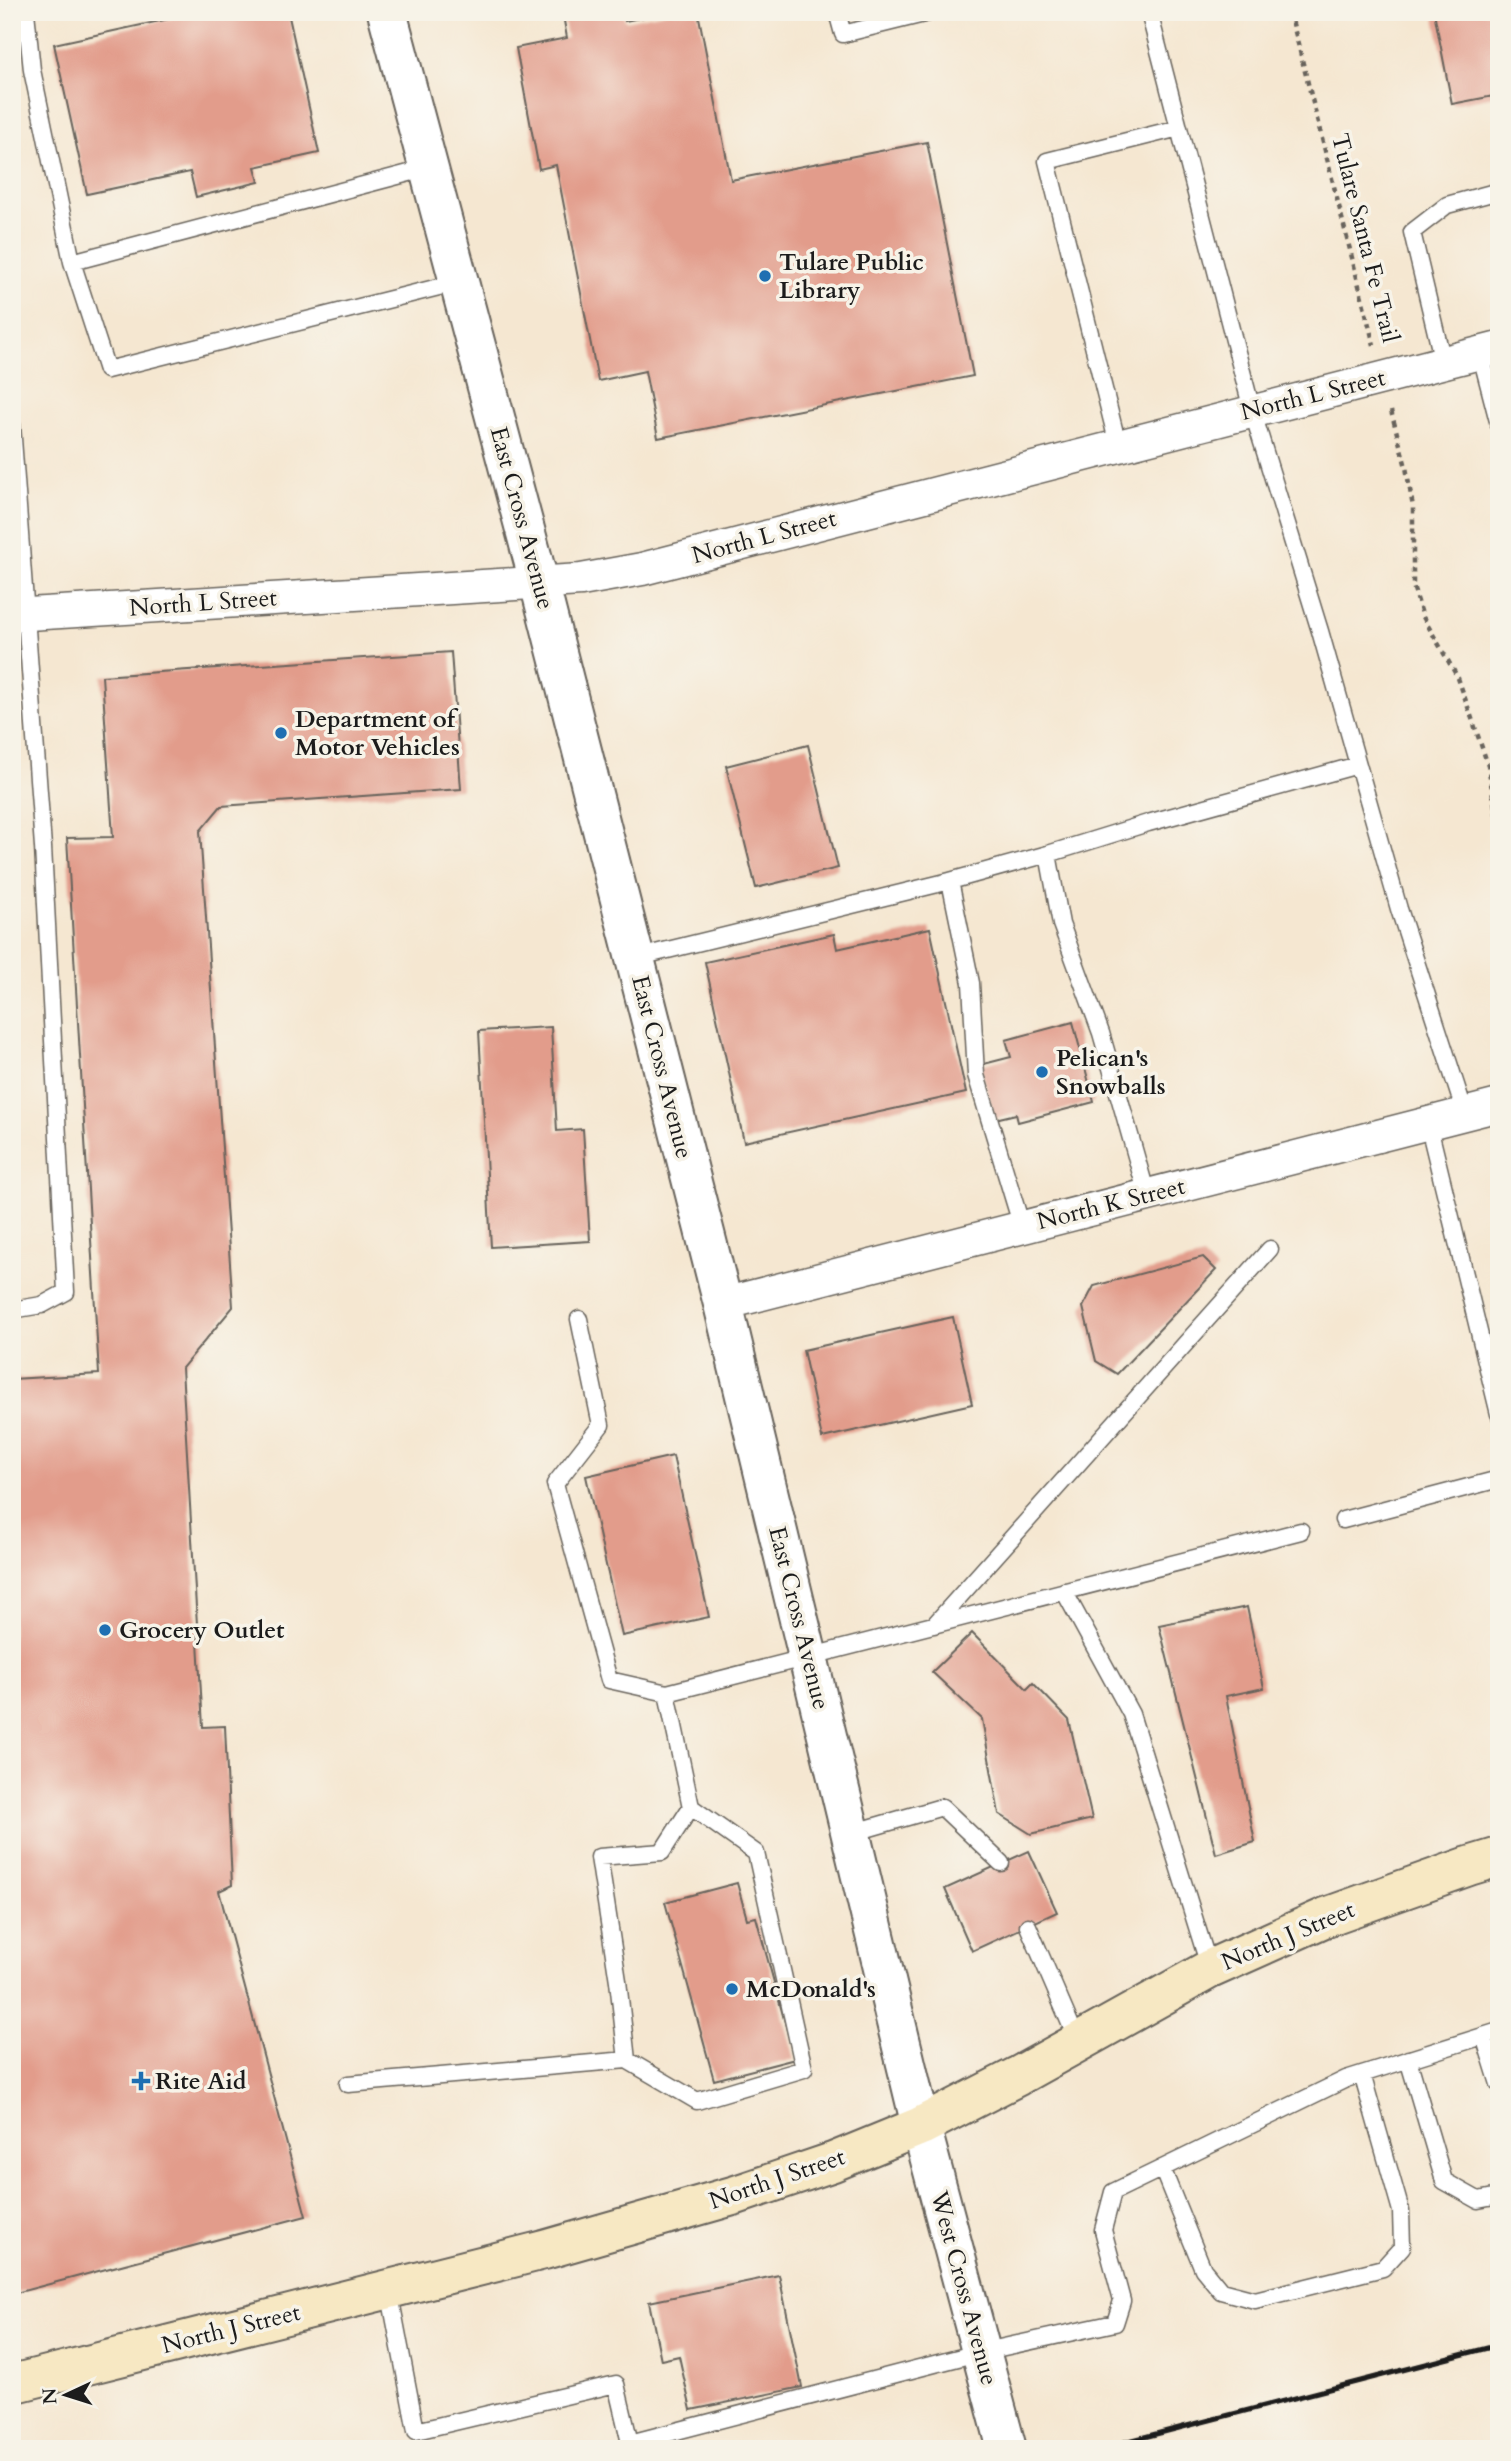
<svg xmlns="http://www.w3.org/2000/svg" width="1511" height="2461" font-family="Cardo,serif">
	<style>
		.building { fill: #e29c8b }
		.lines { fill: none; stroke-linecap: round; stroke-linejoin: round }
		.service-casing { stroke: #68635b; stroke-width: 19 }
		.minor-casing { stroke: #68635b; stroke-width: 35 }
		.tertiary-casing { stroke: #68635b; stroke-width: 42 }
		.secondary-casing { stroke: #68635b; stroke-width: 42 }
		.path { stroke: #68635b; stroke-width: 4.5; stroke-dasharray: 5 5; stroke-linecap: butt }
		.service { stroke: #fff; stroke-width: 16 }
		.minor { stroke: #fff; stroke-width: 32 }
		.tertiary { stroke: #fff; stroke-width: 38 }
		.secondary { stroke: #f7e8c3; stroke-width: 38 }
		.rail { stroke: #1c1c1c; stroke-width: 5 }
		.poi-dot { fill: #1f6fb2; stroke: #f7f3e8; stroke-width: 2.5 }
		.labels { text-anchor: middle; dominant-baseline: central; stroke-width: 7; stroke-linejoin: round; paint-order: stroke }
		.street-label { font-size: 24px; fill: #1c1c1c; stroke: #f7f3e8 }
		.poi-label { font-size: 24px; font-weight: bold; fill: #1c1c1c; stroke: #f7f3e8; text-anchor: start }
	</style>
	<rect width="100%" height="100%" fill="#f7f3e8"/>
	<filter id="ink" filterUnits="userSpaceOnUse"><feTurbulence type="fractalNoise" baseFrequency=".0143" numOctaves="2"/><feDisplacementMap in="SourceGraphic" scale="14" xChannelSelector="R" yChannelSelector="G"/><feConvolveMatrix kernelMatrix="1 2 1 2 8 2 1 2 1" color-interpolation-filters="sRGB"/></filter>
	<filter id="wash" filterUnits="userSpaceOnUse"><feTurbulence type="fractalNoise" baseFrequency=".00686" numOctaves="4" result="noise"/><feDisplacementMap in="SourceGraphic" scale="28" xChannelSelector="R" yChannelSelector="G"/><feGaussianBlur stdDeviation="1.57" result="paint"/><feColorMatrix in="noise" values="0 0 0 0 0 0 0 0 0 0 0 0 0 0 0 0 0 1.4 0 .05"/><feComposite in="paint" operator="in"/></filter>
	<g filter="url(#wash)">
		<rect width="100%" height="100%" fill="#f5e7d1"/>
		<g id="blocks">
			<!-- building -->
			<path class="building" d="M201,12H288L319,153L255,167L259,182L196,197L190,172L87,194L54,44Z
				M579,12H623L625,21L668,12H698L731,180L927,142L973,376L658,438L645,371L598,381L556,165L539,169L516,48L567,38L563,15Z
				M1434,12H1499V95L1452,104Z
				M451,652L461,789L221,806L200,831L233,1307L182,1368L203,1727L225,1726L232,1885L219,1891L306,2216L12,2294V1379L99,1374L67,838L113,837L102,676Z
				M808,745L838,868L756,888L726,766Z
				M930,928L966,1093L744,1142L705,962L834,934L837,949Z
				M1073,1022L1094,1102L1018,1122L1016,1114L995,1119L980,1065L1011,1057L1006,1040Z
				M551,1027L557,1131L583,1129L590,1241L491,1247L479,1031Z
				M1203,1257L1216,1270L1117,1374L1096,1361L1083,1307L1094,1286Z
				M953,1317L972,1404L822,1438L803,1350Z
				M673,1456L709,1617L622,1636L586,1476Z
				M1247,1607L1264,1688L1226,1696L1255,1842L1216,1854L1159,1625Z
				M972,1633L1027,1689L1033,1683L1069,1720L1092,1819L1031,1834L999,1814L982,1719L932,1672Z
				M1029,1851L1057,1912L972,1951L945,1889Z
				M737,1883L747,1919L756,1917L795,2059L714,2080L665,1902Z
				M779,2275L802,2387L691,2410L679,2356L661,2360L649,2302Z"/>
		</g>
	</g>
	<g filter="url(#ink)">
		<use href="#blocks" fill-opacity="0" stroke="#68635b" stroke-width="2"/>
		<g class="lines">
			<defs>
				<path id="service" d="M26,12L32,70L72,262
					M837,12L843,34L932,12
					M1149,12L1179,128
					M428,168L72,262L107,370L459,282
					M1480,352L1499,425
					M1443,362L1412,232L1447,205L1499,191
					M12,425L43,847L66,1292L42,1305L12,1310
					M1118,445L1047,161L1179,128L1252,410L1320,631L1399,909L1465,1113
					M635,958L950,881
					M1428,1123L1499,1414
					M1147,1195L1101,1033L1061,924L1048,854L1148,823L1358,765
					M1022,1227L976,1075L971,983L950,881L1048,854
					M579,1319L601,1425L555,1484L609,1680L667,1693L1301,1531
					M1343,1520L1499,1479
					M1064,1591L1131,1714L1210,1969
					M934,1625L1270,1249
					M852,1833L942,1807L1001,1863
					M1028,1926L1078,2042
					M1484,2036L1499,2084
					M1408,2059L1444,2181L1478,2200L1499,2196
					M627,2060L697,2101L804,2069L756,1853L691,1807
					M348,2084L627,2060L618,1981L599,1857L662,1852L691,1807L667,1693
					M1162,2168L1203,2269L1221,2291L1255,2300L1383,2268L1402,2247L1401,2211L1362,2074
					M389,2290L416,2431L616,2384L630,2443L981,2352L1115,2323L1122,2301L1103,2230L1113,2192L1346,2079L1499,2031"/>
				<path id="minor" d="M12,615L581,580L642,569L1499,348
					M723,1304L1499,1105"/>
				<path id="tertiary" d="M387,12L539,582L723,1304L921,2126L1007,2449"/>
				<path id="secondary" d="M12,2384L544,2250L736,2195L833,2162L921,2126L1018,2076L1210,1969L1326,1917L1469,1866L1499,1857"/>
			</defs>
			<!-- service casing -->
			<use href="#service" class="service-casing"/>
			<!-- minor casing -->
			<use href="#minor" class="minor-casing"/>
			<!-- tertiary casing -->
			<use href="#tertiary" class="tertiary-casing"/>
			<!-- secondary casing -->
			<use href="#secondary" class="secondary-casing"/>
			<!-- path -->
			<path class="path" d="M1290,12L1374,345
				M1391,411L1406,467L1413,507V586L1423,617L1458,678L1488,765L1499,832"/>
			<!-- service -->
			<use href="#service" class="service"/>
			<!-- minor -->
			<use href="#minor" class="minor"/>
			<!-- tertiary -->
			<use href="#tertiary" class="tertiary"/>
			<!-- secondary -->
			<use href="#secondary" class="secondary"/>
			<!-- rail -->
			<path class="rail" d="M1098,2449L1499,2345"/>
		</g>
	</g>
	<!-- markers -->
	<g class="poi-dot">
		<circle cx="765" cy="276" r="7"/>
		<circle cx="281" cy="733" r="7"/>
		<circle cx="1042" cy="1072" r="7"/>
		<circle cx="105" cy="1630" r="7"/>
		<circle cx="732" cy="1989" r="7"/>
		<path d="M137.5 2070.5h7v7h7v7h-7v7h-7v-7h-7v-7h7z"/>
	</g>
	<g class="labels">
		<!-- street labels -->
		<g class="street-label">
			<text transform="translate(1365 238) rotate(76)">Tulare Santa Fe Trail</text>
			<text transform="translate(1313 395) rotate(-14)">North L Street</text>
			<text transform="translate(522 518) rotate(75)">East Cross Avenue</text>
			<text transform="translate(764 537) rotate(-15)">North L Street</text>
			<text transform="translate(203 603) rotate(-4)">North L Street</text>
			<text transform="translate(662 1067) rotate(76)">East Cross Avenue</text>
			<text transform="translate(1111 1204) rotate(-14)">North K Street</text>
			<text transform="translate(799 1618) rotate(76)">East Cross Avenue</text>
			<text transform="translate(1288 1936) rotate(-23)">North J Street</text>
			<text transform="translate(777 2179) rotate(-19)">North J Street</text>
			<text transform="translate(964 2288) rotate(75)">West Cross Avenue</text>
			<text transform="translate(231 2329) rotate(-14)">North J Street</text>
		</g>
		<!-- poi labels -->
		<g class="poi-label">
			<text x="779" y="262">Tulare Public<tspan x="779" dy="28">Library</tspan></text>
			<text x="295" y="719">Department of<tspan x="295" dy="28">Motor Vehicles</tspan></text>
			<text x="1056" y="1058">Pelican's<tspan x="1056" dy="28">Snowballs</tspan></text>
			<text x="119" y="1630">Grocery Outlet</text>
			<text x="746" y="1989">McDonald's</text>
			<text x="155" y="2081">Rite Aid</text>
		</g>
	</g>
	<!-- margin -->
	<rect width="1511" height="2461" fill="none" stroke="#f7f3e8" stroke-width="42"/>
	<!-- north arrow -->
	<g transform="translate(66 2395) rotate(266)" stroke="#f7f3e8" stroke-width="5" paint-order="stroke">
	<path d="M0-5L12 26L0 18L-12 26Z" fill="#1c1c1c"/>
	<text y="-10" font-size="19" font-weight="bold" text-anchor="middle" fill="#1c1c1c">N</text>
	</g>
</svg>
